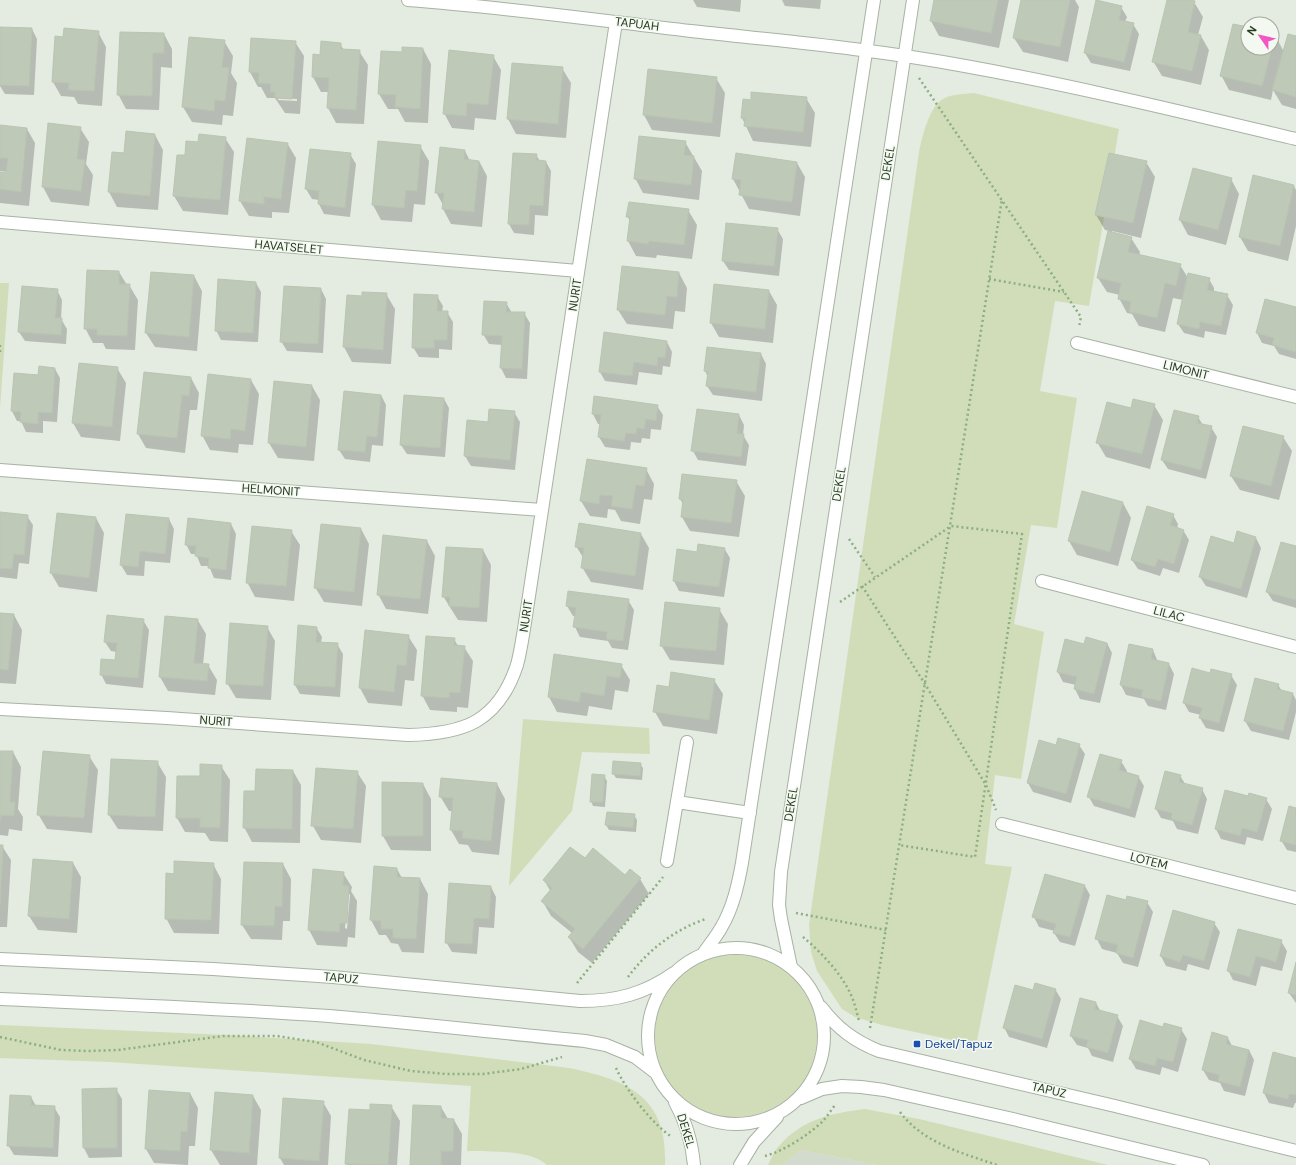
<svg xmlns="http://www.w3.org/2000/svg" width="1296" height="1165" font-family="'DM Sans',sans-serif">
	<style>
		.built { fill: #d3dbce }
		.green { fill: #d1ddb8 }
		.shadow { fill: #0003; fill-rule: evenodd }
		.building { fill: #bec9b8; stroke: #b9c5b2 }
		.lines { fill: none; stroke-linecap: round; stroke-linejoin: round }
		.minor-casing { stroke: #a7b3a3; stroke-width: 14 }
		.path { stroke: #8caf80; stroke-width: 2.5; stroke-dasharray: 2 3; stroke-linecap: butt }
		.minor { stroke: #fff; stroke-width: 12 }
		.transit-dot { fill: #1a4fb4; stroke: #f3f8f0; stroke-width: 1.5 }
		.labels { text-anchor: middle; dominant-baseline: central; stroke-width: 3; stroke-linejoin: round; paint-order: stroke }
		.street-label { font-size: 12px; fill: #263b20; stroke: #f3f8f0 }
		.transit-label { font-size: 12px; fill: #164399; stroke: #f3f8f0; text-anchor: start }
	</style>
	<rect width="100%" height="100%" fill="#e4ebe0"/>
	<!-- built -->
	<path class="built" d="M801,1150L877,1165H782Z"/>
	<!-- green -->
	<path class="green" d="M974,93L1119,129L1089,306L1055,301L1040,391L1077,398L1057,528L1031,525L1014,624L1044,632L1021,779L995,775L985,864L1012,867L976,1045L882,1025L855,1017L842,1009L817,971L811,952L809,925L919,152C922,137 929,107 943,99C951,94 965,94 974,93Z
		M0,283H9L0,408Z
		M523,719L649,728L650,754L582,752L572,811L509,886Z
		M655 1036a81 81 0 1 1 162 0a81 81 0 1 1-162 0Z
		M0,1025L227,1035L371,1044L569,1068C628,1080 668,1097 665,1165H547C530,1149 490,1152 467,1151L471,1086L110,1062L0,1058Z
		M865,1109L919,1119L1108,1165H877L801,1150L782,1165H768C771,1159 774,1151 779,1146C802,1119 832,1113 865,1109Z"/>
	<!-- shadow -->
	<path class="shadow" d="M693,0H741L740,12L697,7Z
		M782,0H821L820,9L785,6Z
		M935,0H1009L999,48L939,36L931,21Z
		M1022,0H1075L1079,7L1068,62L1023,52L1014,38Z
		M1168,0H1185L1194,2L1203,17L1198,35L1201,36L1209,50L1201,85L1162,76L1153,61Z
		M1121,7L1127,17L1125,22L1133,24L1139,34L1130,71L1091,63L1085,53Z
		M0,28L32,29L37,39L34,95L5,94L0,86Z
		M1248,28V48H1272V34L1275,35L1284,52L1296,37V109L1282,105L1273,90L1271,100L1229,90L1221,75Z
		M98,32L106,47L102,106L78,104L74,97L61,96L53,82L64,38Z
		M164,34L172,49V68L161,67L159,110L126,109L118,94Z
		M190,38L224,41L233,56L231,73L237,83L233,116L223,115L222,125L192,122L183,107Z
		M251,39L295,42L304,56L300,114L285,113L275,98H267L261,87H258L250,72ZM278,98L297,99V101L278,100Z
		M340,44L344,50L359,51L368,65L364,124L336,123L328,108L329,92H321L313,77L314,55L321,56Z
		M423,49L431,64L428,123L405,122L398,109H388L379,94L382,52L402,53Z
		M493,56L501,70L496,120L475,118L474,130L452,128L444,113Z
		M513,64L562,68L571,83L566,138L516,134L508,119Z
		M716,78L725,93L720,137L652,130L644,115Z
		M806,98L815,113L811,147L753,141L742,118L744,100L751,101Z
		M49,124L80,128L89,142L86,164L93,175L89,206L51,202L43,187Z
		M0,126L27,129L35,143L29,206L0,203V173L7,174V172L0,171Z
		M155,135L163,150L158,210L117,207L109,192L125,154Z
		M225,138L234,152L228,215L183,211L174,196L186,156L199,143Z
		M685,142L702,171L699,200L643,193L635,178Z
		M287,143L296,158L289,213L272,212V218L249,216L240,201Z
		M420,146L429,161L425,205L414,204L412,222L381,220L373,205Z
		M465,151L470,161H479L487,176L482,227L451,224L443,209V205L436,192Z
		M350,154L356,164L350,217L324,214L319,204V200L312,199L306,189Z
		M536,155L540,161L546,162L551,171L548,216L535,215L534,235L514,233L509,224Z
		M1146,162L1155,177L1141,238L1112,231V233L1131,238L1140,252L1139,256L1180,265L1188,278L1209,279L1214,288V292L1227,295L1233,305L1226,335L1205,331L1204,338L1184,333L1178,324L1183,300L1173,298L1165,332L1139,326L1132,314L1127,313L1119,298L1120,295L1107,292L1098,278L1109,231L1105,230L1096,215Z
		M797,163L805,177L800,216L749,209L733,179Z
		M1231,179L1239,194L1226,245L1188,235L1180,220Z
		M1294,186L1296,190V226L1288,261L1248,251L1240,237Z
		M688,210L697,225L692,259L657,255L656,258L636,256L628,241L630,221L627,216Z
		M777,229L783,239L779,276L729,270L723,261Z
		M119,272L127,285H129L138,300L135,350L106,349L103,343H93L85,328Z
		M679,273L687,288L685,312L675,311L673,329L627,324L618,310Z
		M194,276L202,291L197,351L155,347L146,333Z
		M256,283L261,292L258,342L221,340L216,330Z
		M321,289L326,299L323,353L287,351L281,341Z
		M57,290L62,300L61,319L67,329L66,344L25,341L19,332Z
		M769,291L777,305L773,343L719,337L711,323Z
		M386,294L395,309L391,364L352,362L344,347L348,296L363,297Z
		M437,296L443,306L442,312H447L453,322L452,350L439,349V358L419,357L413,347Z
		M1266,300L1296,308V359L1279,354L1274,346L1262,343L1257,333Z
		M506,303L512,313H524L530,323L527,379L506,378L501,368L502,345L489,344L483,334Z
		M667,342L672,352L670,367L663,366L662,375L639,372L637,385L605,381L600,372Z
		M761,354L766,364L762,401L713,395L707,386L708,377L705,371Z
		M117,368L126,383L120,441L81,437L73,423Z
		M55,369L60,378L57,422L43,421V433L26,432L21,421H17L12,411L39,376Z
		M191,378L199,393L197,410H190L185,453L146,448L138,434Z
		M251,380L259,394L253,445L239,444L238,453L210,450L202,435Z
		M312,386L320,400L314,461L278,458L269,443Z
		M381,395L386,405L383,446L372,445L370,462L345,459L339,450Z
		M444,399L449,408L445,457L407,454L401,445Z
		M1154,405L1163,420L1150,469L1106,457L1097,442L1132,409Z
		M657,406L663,415L661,430L651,429L650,439L642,438L641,443L631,442L630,450L605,447L599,437L601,424H598L593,414Z
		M514,412L520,422L515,470L471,466L465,456L488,423Z
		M739,415L744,425L743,435L749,445L746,466L698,460L693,451Z
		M1198,417L1203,425L1211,427L1217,437L1206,479L1168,469L1162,460Z
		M1283,437L1292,451L1279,500L1240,490L1231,476Z
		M646,469L654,484L652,500L644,499L640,524L621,521L615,510L608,509L607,518L590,516L581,501Z
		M736,481L745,496L739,537L690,531L682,517L683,504L680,499Z
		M1123,503L1131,518L1118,566L1077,555L1069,541Z
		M0,513L27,516L33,525L29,564L19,563L17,579L0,577Z
		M1173,515L1178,524L1177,529L1183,530L1189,540L1179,573L1163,568L1160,576L1138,569L1132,560Z
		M96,518L104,533L97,592L59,587L51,573Z
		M169,519L174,529L170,563L145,561L144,576L127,575L121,565Z
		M231,524L236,534L231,580L214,578L209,566H201L196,554H191L186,544Z
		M361,529L369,544L362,606L324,602L315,587Z
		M291,531L300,545L294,601L255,597L247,582Z
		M1237,533L1256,538L1261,548L1247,598L1206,586L1200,577L1234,544Z
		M641,534L649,548L643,590L591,582L582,567L584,559L576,546Z
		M427,541L435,556L428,614L386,609L378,594Z
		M1296,547V608L1273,601L1267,592Z
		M724,548L730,558L724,597L679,591L674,581L698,553Z
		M483,550L491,565L487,622L458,620L443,596Z
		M628,600L634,610L628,650L612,648L608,641L580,637L575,627L576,616H573L567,606Z
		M719,609L728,624L724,665L670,660L661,645Z
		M0,614L14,615L22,630L16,684L0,683Z
		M197,619L206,634L203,665H208L217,680L215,695L168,691L160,677Z
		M143,620L149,630L143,688L106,684L101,674L116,661L117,652L111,651L105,642Z
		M267,627L275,641L271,700L236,698L227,683Z
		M316,627L322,637L321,643L337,644L343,654L340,697L300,694L295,685Z
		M366,631L408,636L417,650L414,681L405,680L402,706L368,703L360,688Z
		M454,639L458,646L464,647L473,661L468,708L457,707V712L430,710L422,695Z
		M1066,640L1085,645L1107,643L1112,653L1100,703L1080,699L1075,689L1076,685L1063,682L1058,672Z
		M1130,645L1153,650L1158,662L1169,664L1174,674L1166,710L1148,706L1144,699L1126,695L1121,685Z
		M621,665L630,680L628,692L615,690L612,710L589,706L587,716L557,712L549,697Z
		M1211,674L1231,675L1237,685L1224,732L1206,728L1200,718L1201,715L1189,712L1184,703Z
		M714,680L723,694L717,734L663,726L655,712L669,688Z
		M1278,685L1282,691L1293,694L1296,700V712L1289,740L1251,731L1245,721Z
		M1079,745L1085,754L1071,803L1033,792L1028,783L1057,746Z
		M0,752H13L21,767L18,809L23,817L22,831L9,829L8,836L0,835Z
		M89,756L98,770L92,833L47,829L38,814Z
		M1121,761L1127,771L1126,773L1138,776L1144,786L1135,818L1094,806L1089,797Z
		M157,762L166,777L163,831L118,829L109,815Z
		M640,764L643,768L642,780L616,778L613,773Z
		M221,766L230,780L228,842L210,841L205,833L185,832L177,818L201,777Z
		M293,771L301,785L300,843L252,842L244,827L256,792Z
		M357,772L366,786L361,843L321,840L313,826Z
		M604,776L607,781L605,807L593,806L591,801Z
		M1180,776L1186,785L1202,789L1207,799L1198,834L1177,829L1173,821L1161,818L1156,809Z
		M423,784L431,799V851L391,850L383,836Z
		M497,784L505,799L499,855L472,852L468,845L459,844L451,830L453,811H449L440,796Z
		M1249,798L1266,799L1272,809L1263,841L1247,837L1245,845L1221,839L1216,829Z
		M1296,809V852L1287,850L1281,840Z
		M634,815L637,820L636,832L609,830L606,825Z
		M0,846H2L11,860L7,927H0Z
		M585,860L626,876L630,870L640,879L649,894L592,963L578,952L569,937L572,933L551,916L543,902L551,892L544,880Z
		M73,863L81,877L77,933L38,930L29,916Z
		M213,864L221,879L219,934L174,933L166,918L175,875Z
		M283,864L291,879L290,921H283L282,940L251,939L242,925Z
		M375,867L397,869L402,878L420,879L428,894L424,953L402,952L398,944L391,943L386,935H379L371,920Z
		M343,873L352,887L351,891L357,901L355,938L348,937L347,947L317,945L309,930ZM348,893L350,895L347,929L345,928Z
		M1085,886L1090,895L1075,946L1060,942L1054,933L1055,931L1039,927L1034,917Z
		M491,887L496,897L494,928L479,927L477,954L452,952L446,942Z
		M1126,901L1147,902L1153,912L1138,967L1123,963L1117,953L1102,949L1097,939Z
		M1214,923L1220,932L1209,970L1188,964L1186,971L1166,966L1161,956Z
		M1281,941L1287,951L1282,971L1261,966L1256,986L1233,980L1228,970Z
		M1296,966V1003L1289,993Z
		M1055,989L1061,999L1047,1048L1009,1037L1004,1027L1033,991Z
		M1096,1003L1101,1012L1117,1016L1123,1026L1113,1062L1092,1056L1088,1048L1077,1045L1071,1036Z
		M1164,1028L1181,1029L1187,1039L1178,1072L1162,1067L1160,1075L1136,1069L1130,1059Z
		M1228,1038L1232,1046L1249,1050L1254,1060L1245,1096L1224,1091L1220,1083L1209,1080L1203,1070Z
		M1296,1059V1103H1295L1293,1108L1269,1103L1264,1093Z
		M116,1089L122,1099V1157L89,1158L84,1148L83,1090Z
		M190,1093L198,1108L195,1146H189L188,1165L154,1163L146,1149Z
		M216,1093L253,1096L261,1110L257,1165H220L211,1150Z
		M31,1097L36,1106L54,1107L60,1117L58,1157L14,1155L8,1145Z
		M323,1102L331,1116L328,1165H284L280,1158Z
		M391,1106L400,1121L397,1165H347L346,1164Z
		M441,1107L448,1119L454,1120L462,1134L461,1165H411Z"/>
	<!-- building -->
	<path class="building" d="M934,0H998L991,33L930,21Z
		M1021,0H1070L1060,47L1013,38Z
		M1096,0L1122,6L1119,20L1134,23L1124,62L1084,53Z
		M1167,0H1190L1195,1L1188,32L1201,35L1192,71L1152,62Z
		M1233,24L1248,27V48H1272L1262,86L1220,76Z
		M0,27L32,28L29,86L0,85Z
		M64,28L99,31L94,91L68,90L69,83L52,82L55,36L63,37Z
		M120,32L164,33V53H153L152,96L117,95Z
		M1288,34L1296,36V97L1272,90Z
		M189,37L225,40L222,67L229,68L225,101L215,100L214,111L182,107Z
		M251,38L296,41L292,99L275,98V92H270L271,84L258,83L259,73L249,72Z
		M321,41L341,43V49L360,50L356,110L327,108L329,78L312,77L313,54L320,55Z
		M402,47L423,48L420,109L395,107L396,95L378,94L381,51L402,52Z
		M449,50L494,55L488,105L467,103L466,116L443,114Z
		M512,63L563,67L558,124L507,119Z
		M648,69L717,77L712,123L643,115Z
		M751,92L807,97L803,132L744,126L745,119L741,118L743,99L751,100Z
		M48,123L81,127L77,159L85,160L81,191L42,187Z
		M0,125L27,128L21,192L0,189V172L6,173L8,158H0Z
		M126,131L155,134L150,196L108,192L112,152L124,153Z
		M199,134L226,137L220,200L173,196L177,155H185L186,141L198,142Z
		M639,136L686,141L684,155L694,156L691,185L634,179Z
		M247,138L288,143L281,199L264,197V204L239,201Z
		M378,141L421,145L417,191L406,190L404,208L372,205Z
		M440,147L465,150L464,159L479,161L474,212L442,209L444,193H435Z
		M310,149L351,153L345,208L318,204L319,191L305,189Z
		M513,153L537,154L536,160L546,161L543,206L530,205L529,225L508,224Z
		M736,153L797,162L792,202L739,195L741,180L732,179Z
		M1109,153L1147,161L1133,223L1095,215Z
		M1193,168L1232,178L1218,230L1179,220Z
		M1253,175L1294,185L1280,246L1239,237Z
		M629,202L689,209L684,245L649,241L648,244L627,241L630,217H626Z
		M726,223L778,228L774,266L722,261Z
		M1108,231L1132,237L1128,252L1181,264L1176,286L1165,283L1157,318L1129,312L1131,302L1118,299L1121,283L1097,278Z
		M622,266L679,272L677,297L667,296L665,315L617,310Z
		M87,270L119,271V284H130L127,336L97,335V329H84Z
		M151,272L194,275L189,337L145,333Z
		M1188,273L1210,278L1207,290L1228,294L1221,326L1200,322L1199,329L1177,324Z
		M218,279L256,282L253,333L215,331Z
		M714,284L769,290L765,329L710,323Z
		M22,286L58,289L55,318H62L61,335L18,332Z
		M284,286L321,288L318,344L280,342Z
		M362,292L387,293L383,350L343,347L347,295L362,296Z
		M414,294L438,295L437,311H448L447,340H434V348H412Z
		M1265,299L1296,307V352L1272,345L1274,338L1256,333Z
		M484,301L507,302L506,312H525L522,369L500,368L502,336L482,335Z
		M604,332L667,341L665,358L658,357L657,366L634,362L632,376L599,372Z
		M707,347L761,353L756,392L706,386L708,372L704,371Z
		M79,363L118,367L112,427L72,423Z
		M39,366L55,368L52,413L38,412V424L20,422L21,412L11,411L14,373L38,375Z
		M144,372L191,377L189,396L182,395L177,438L137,434Z
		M208,374L251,379L245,431L231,429L230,439L201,436Z
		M274,381L312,385L306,447L268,443Z
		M344,391L381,395L377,437L367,436L365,452L338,450Z
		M404,395L444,398L440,448L400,445Z
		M594,396L658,405L656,421L646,419L644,429L637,428L636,434L626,433L624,441L598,437L601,415L592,414Z
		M1133,399L1155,404L1142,454L1096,443L1107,402L1131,408Z
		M489,409L515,411L510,460L464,456L467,420L488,422Z
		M697,409L739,414L737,433L744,434L741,457L691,451Z
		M1174,410L1199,416L1197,423L1212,426L1201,470L1161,460Z
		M1243,426L1284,436L1271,486L1230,476Z
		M587,459L647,468L644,486L636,485L632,509L611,506L613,496L600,495L599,504L580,501Z
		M682,474L737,480L731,523L681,517L683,500L679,499Z
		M1082,491L1123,502L1110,552L1068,541Z
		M1147,506L1174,514L1170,525L1184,530L1174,564L1158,559L1155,567L1131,560Z
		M0,512L28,515L24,555L14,554L12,569L0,568Z
		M57,513L96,517L89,578L50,573Z
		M126,514L169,518L165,554L140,551L138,567L120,565Z
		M188,518L231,523L226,570L208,568L209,558L195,556L196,546L185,545Z
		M579,523L641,533L635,576L581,568L584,548L575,547Z
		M321,524L361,528L354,592L314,588Z
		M252,526L292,530L286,586L246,583Z
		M1237,531L1256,537L1241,589L1199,577L1211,536L1234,543Z
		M383,535L427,540L420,599L377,595Z
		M1281,542L1296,546V600L1266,592Z
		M698,544L725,548L719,587L673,581L677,549L697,552Z
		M446,547L483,549L479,608L449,606L450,597H442Z
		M568,591L629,599L623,641L606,639L607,632L573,627L576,608L566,606Z
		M665,602L720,608L716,651L660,646Z
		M0,613L14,614L8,670L0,669Z
		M107,615L144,619L138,678L100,675L101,659L115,660L117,643L104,642Z
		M165,616L198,619L194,663L209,664L207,681L159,677Z
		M230,623L268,626L263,686L226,684Z
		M298,625L317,627L316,642L338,643L335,687L294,685Z
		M365,630L409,635L406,666L397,665L394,692L359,688Z
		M426,636L455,638L454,645L465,646L460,693L450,692L449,698L421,696Z
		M1086,637L1107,643L1094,694L1074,689L1077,677L1057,672L1065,639L1084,644Z
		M1129,644L1153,649L1151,659L1169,663L1161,701L1141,697L1143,690L1120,685Z
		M554,654L622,664L620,678L607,676L604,696L581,692L579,702L548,697Z
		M1192,668L1210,673L1211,669L1232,674L1219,723L1199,718L1202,708L1183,703Z
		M671,672L715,679L709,720L653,712L657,685L669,687Z
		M1255,678L1279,684L1277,689L1293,693L1283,731L1244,721Z
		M1058,738L1080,744L1066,794L1027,783L1039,740L1056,745Z
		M0,751H13L10,802H15L14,816L1,815L0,821Z
		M43,751L90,755L84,818L37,815Z
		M1100,754L1122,760L1119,770L1139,776L1130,809L1087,797Z
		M111,759L158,761L155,817L108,815Z
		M613,761L641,763L640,776L612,774Z
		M200,764L222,765L220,828L200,827V818H176L177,776H200Z
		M316,768L358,771L353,829L311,826Z
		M256,769L293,770L292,829L243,828L244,791H255Z
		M1165,771L1181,775L1179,782L1203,788L1192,825L1171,819L1172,813L1155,809Z
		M592,774L605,775L603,802H590Z
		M441,778L497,783L491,841L462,838L463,831L450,830L453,798L439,797Z
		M382,782L423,783V836H382Z
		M1225,790L1248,796L1249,793L1267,798L1257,832L1242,828L1240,836L1215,829Z
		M1289,806L1296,808V845L1280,841Z
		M607,812L635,814L633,828L605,825Z
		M0,845H3L0,904Z
		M570,847L585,858L593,848L625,875L630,869L641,878L583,949L568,937L575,929L541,901L552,888L543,880Z
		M33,859L73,862L69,919L28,916Z
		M174,861L214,863L211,920L165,919L166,873L174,874Z
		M244,862L283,863L282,907L275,906L274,926L241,925Z
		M374,866L397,868V877L420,878L416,939L393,938V929H381V921L370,920Z
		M313,869L344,872L343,885L349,886L347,923H340L339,932L308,930Z
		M1045,874L1085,885L1070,937L1053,933L1056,924L1032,917Z
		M449,883L491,886L489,919L474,918L472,944L445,943Z
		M1107,895L1126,900L1127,896L1148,901L1133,958L1116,953L1118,945L1095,939Z
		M1173,910L1215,922L1204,961L1183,955L1180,962L1160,956Z
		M1238,929L1282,940L1276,962L1256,956L1250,977L1227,971Z
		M1296,962V995L1288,993Z
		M1035,983L1056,989L1042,1039L1003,1028L1015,985L1033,990Z
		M1080,998L1096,1002L1095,1009L1118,1015L1108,1053L1086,1047L1088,1040L1070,1036Z
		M1140,1020L1163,1027L1164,1023L1182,1028L1173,1062L1157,1058L1155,1066L1129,1059Z
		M1212,1032L1228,1037L1226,1044L1249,1050L1240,1087L1218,1081L1219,1075L1202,1070Z
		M1273,1052L1296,1058V1095L1289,1094L1288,1099L1263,1093Z
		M117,1088V1148H83L82,1089Z
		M149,1090L190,1093L187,1132L181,1131L180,1151L145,1149Z
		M215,1092L253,1095L249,1153L210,1150Z
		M10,1095L31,1096V1105L55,1106L53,1148L7,1146Z
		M283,1098L324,1101L319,1161L279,1158Z
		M370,1104L392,1105L388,1165L345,1164L349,1109L370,1110Z
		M413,1105L441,1106V1118L454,1119L453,1151H441V1165H410Z"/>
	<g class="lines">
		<defs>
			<path id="minor" d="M408,0C503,7 597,20 691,31C782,41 874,49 965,66C1076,86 1186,113 1296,139
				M0,222L578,271
				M1077,343L1296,397
				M0,470L542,510
				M1042,581L1296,647
				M0,709L167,718L408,735C464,734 498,722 517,665C520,654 522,641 524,629L616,22
				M677,802L750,813
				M1002,824L1296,898
				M667,861L687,742
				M648 1036a88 88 0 1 1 176 0a88 88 0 1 1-176 0Z
				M703,954C709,945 716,937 721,928C733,908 738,885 742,863L874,0
				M0,959L213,969L333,977L580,1001C617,1001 644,994 674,973
				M791,967L781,919L779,905L781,872L913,0
				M0,999C110,1004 220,1008 329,1016C415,1023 500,1033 585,1041L606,1045L635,1057L656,1073
				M821,1007C837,1028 854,1041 879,1051L1115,1106L1296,1151
				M801,1098L822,1089L842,1086L861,1087L884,1090L1017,1120L1203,1165
				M675,1102C686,1122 692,1142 694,1165
				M740,1165L754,1142L777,1117"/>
		</defs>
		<!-- minor casing -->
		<use href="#minor" class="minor-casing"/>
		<!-- path -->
		<path class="path" d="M919,78L1081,317L1079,327
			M989,279L1064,292
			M0,345V352
			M849,539L875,577
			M862,586L925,684L986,785L996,810
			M840,602L951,526L1022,534L975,857L899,845
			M796,913L886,930
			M803,937C822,953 842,974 852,997C855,1005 857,1013 859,1021
			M628,977C647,951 675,929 706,919
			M577,983L663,877
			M870,1028L1002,199
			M0,1037L61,1050L88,1051L118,1050L223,1036H277L316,1042L364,1060L411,1071L446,1074H483L521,1069L562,1057
			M616,1068C626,1090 652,1124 672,1137
			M900,1112C923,1143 962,1153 997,1165
			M765,1156C784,1151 808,1135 822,1122C827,1117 831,1110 836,1104"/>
		<!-- minor -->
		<use href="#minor" class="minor"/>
	</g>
	<!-- markers -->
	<rect class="transit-dot" x="913" y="1040" width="8" height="8" rx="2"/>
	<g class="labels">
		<!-- street labels -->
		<g class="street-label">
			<text transform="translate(637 24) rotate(7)">TAPUAH</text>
			<text transform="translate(888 163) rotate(-81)">DEKEL</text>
			<text transform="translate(289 247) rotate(5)">HAVATSELET</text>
			<text transform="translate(575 295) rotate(-81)">NURIT</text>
			<text transform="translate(1186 370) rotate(14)">LIMONIT</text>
			<text transform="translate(839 484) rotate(-81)">DEKEL</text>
			<text transform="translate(271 490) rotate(4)">HELMONIT</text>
			<text transform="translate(1169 614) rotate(15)">LILAC</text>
			<text transform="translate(526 616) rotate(-81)">NURIT</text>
			<text transform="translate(216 721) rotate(4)">NURIT</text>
			<text transform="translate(791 804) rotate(-81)">DEKEL</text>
			<text transform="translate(1149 861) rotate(14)">LOTEM</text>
			<text transform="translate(341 978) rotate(5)">TAPUZ</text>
			<text transform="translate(1049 1090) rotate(13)">TAPUZ</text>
			<text transform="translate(686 1131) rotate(73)">DEKEL</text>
		</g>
		<!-- transit labels -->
		<g class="transit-label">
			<text x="925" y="1044">Dekel/Tapuz</text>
		</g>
	</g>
	<!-- north arrow -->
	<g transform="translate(1260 36) rotate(304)"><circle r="19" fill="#f3f8f0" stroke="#a1ac9d"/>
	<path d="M0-3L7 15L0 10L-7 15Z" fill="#f355c4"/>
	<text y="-6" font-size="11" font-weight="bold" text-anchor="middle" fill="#263b20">N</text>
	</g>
</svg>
